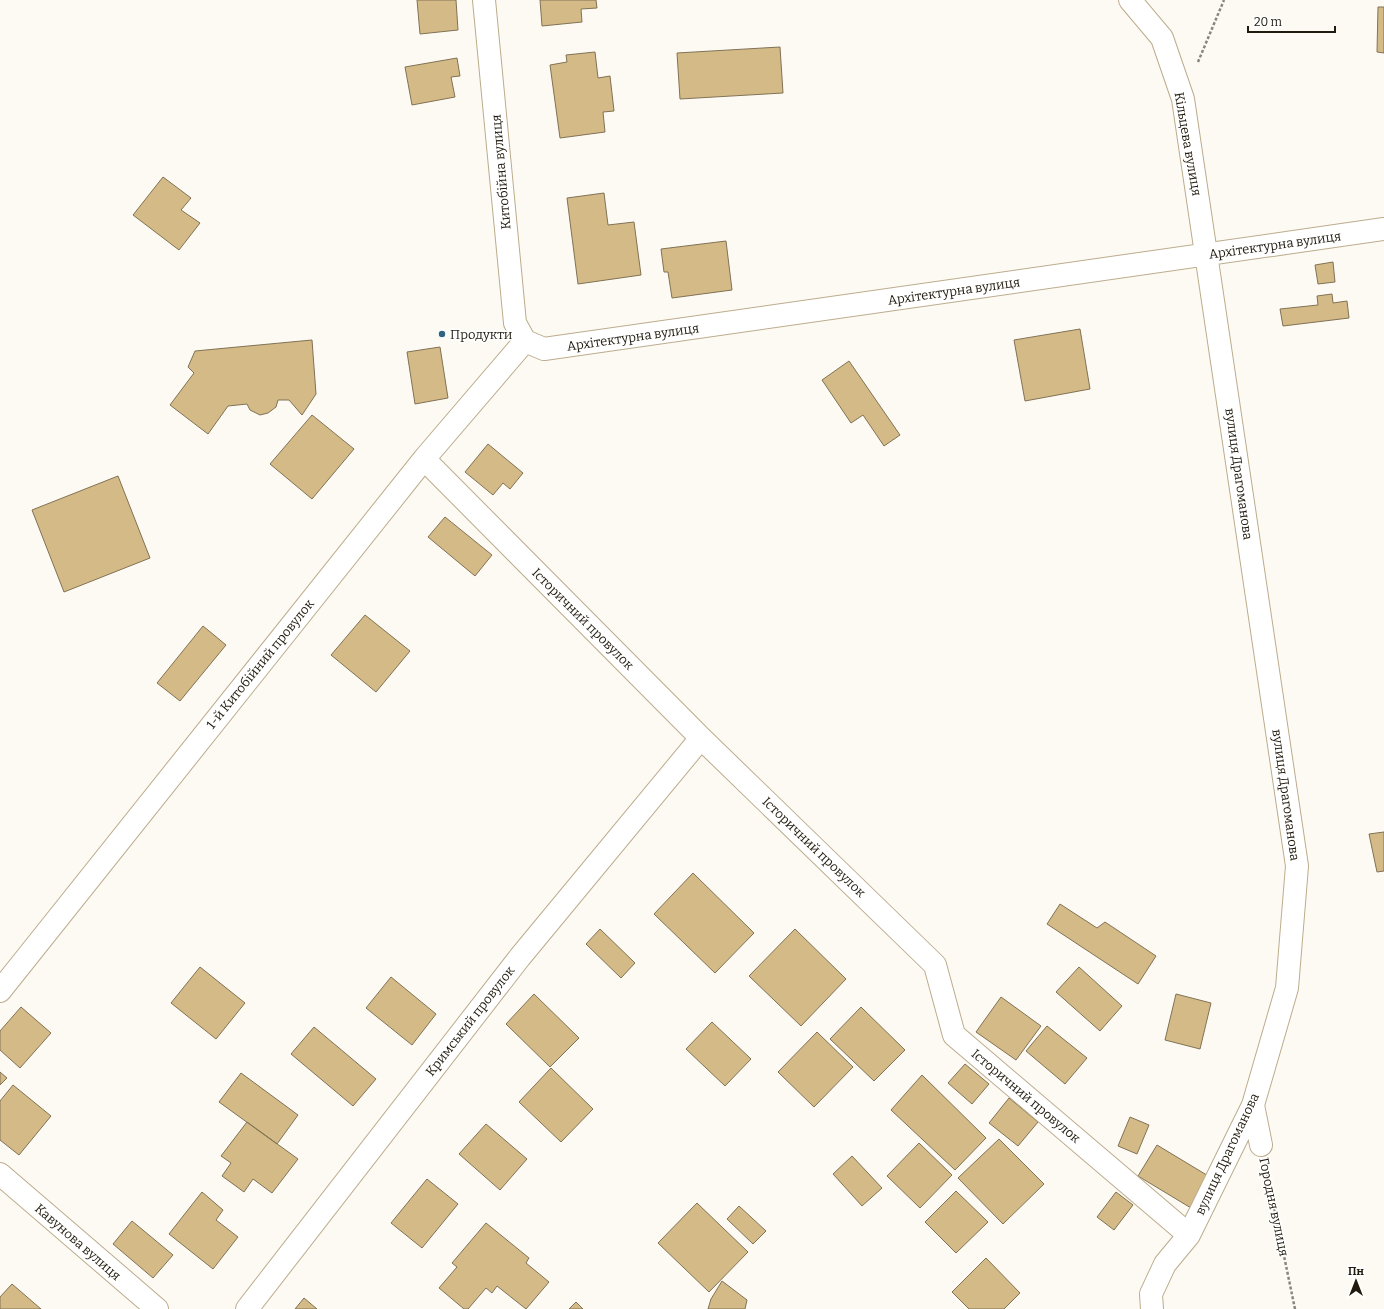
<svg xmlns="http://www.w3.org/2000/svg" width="1384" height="1309" font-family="Bitter,serif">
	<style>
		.building { fill: #d4ba86; stroke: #817255 }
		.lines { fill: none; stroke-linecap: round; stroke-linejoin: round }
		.street-casing { stroke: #bcac8d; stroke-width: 24 }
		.path { stroke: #8a867c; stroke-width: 2.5; stroke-dasharray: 3 2; stroke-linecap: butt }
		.street { stroke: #fff; stroke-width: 22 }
		.poi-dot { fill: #306581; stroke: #fff; stroke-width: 1.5 }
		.labels { text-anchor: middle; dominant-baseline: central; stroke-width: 3; stroke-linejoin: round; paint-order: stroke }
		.street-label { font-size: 13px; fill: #211b0f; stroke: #fff }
		.poi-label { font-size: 13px; fill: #211b0f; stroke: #fff; text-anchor: start }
	</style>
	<rect width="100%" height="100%" fill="#fdfaf3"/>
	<!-- building -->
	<path class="building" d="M417,0H456L458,30L420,34Z
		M540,0H596L597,8L581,9L582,22L542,26Z
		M1378,7H1384V53L1377,52Z
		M780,47L783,93L680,99L677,53Z
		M595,52L598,78L610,76L614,111L603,112L605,132L560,138L550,65L567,62L566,55Z
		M457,58L460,76L451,77L455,97L412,105L405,67Z
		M163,177L191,198L181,210L200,223L179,250L133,215Z
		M604,193L608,225L634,222L641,275L578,284L567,198Z
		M726,241L732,290L672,298L668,272H664L661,249Z
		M1333,262L1335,282L1318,284L1315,265Z
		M1332,294L1333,303L1347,301L1349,318L1283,326L1280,309L1318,305L1317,296Z
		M1080,329L1090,389L1025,401L1014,340Z
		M312,340L316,394L302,415L289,400H278L276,407L268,413L260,415L250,410L247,404L228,406L208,434L170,405L194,373L188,367L195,351Z
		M440,347L448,398L415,404L407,352Z
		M849,361L900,435L884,446L863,415L851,423L822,380Z
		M312,415L354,449L312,499L270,464Z
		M488,444L523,473L510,489L503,483L493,495L465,472Z
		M118,476L150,558L64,592L32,510Z
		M445,517L492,555L475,576L428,537Z
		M365,615L410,651L376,692L331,655Z
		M203,626L226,645L180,701L157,683Z
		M1384,832V871L1377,872L1369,834Z
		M693,873L754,933L715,973L654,914Z
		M1060,904L1097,928L1105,922L1156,956L1138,984L1047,924Z
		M600,929L635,963L621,978L586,944Z
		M795,929L846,979L801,1026L749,976Z
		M200,967L245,1003L216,1039L171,1003Z
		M1079,967L1122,1006L1100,1031L1056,992Z
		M391,977L436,1014L412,1045L366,1008Z
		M534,994L579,1038L550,1067L506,1024Z
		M1176,994L1211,1003L1200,1049L1165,1040Z
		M1001,997L1041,1026L1016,1060L976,1032Z
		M21,1007L51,1033L20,1068L0,1050V1031Z
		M861,1007L905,1050L874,1081L830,1039Z
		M712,1022L751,1059L725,1086L686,1049Z
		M1047,1026L1087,1058L1065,1084L1026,1051Z
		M314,1027L376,1079L353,1106L291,1054Z
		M817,1032L853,1067L814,1107L778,1072Z
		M965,1064L989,1084L972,1104L948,1083Z
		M551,1068L593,1109L561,1142L519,1102Z
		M0,1072L7,1078L0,1085Z
		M241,1073L298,1115L277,1144L219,1102Z
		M922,1075L986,1138L955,1170L891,1110Z
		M13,1085L51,1116L19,1155L0,1140V1101Z
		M1009,1098L1038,1122L1018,1146L989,1123Z
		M1130,1117L1149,1125L1137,1154L1118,1146Z
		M247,1122L298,1159L272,1193L253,1179L244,1192L222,1176L231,1163L221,1156Z
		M486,1124L527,1159L500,1190L459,1154Z
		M999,1139L1044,1184L1003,1224L958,1178Z
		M919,1143L952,1175L920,1208L887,1176Z
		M1157,1145L1210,1177L1191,1208L1138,1176Z
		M852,1156L882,1188L862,1206L833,1174Z
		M427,1179L458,1204L422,1248L391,1223Z
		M956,1191L988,1222L956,1253L925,1222Z
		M202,1192L223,1210L216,1220L238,1237L213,1269L169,1234Z
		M1116,1192L1133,1205L1114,1230L1097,1217Z
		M697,1203L748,1252L709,1292L658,1243Z
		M739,1206L766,1231L753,1244L727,1219Z
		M132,1221L173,1255L153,1278L113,1244Z
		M486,1223L529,1258L526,1263L549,1282L526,1309L497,1286L492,1293L486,1288L468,1309H464L439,1288L457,1267L452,1263Z
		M986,1258L1020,1293L1004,1309H969L952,1292Z
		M722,1281L747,1300L745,1309H708L711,1299Z
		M12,1284L41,1309H0V1297Z
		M304,1298L317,1309H295Z
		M576,1302L583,1309H569Z"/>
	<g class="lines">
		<defs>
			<path id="street" d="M484,0L515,323L525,341L544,349L1384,229
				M1130,0L1162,38L1183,99L1297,866L1287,988L1253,1105L1189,1235L1165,1264L1151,1294L1152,1309
				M424,459L701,738L935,965L954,1035L1189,1235
				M0,991L424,459L525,341
				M1253,1105L1261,1145
				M0,1174L157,1309
				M247,1309L520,957L701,738"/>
		</defs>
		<!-- street casing -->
		<use href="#street" class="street-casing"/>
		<!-- path -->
		<path class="path" d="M1198,62L1224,0
			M1266,1169L1295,1309"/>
		<!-- street -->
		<use href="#street" class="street"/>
	</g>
	<!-- markers -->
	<circle class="poi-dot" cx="442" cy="334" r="4"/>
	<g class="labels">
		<!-- street labels -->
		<g class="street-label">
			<text transform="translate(1188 144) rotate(80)">Кільцева вулиця</text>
			<text transform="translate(501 172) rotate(-95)">Китобійна вулиця</text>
			<text transform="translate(1275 245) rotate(-8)">Архітектурна вулиця</text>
			<text transform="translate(954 291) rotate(-8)">Архітектурна вулиця</text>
			<text transform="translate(633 337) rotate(-8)">Архітектурна вулиця</text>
			<text transform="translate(1239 474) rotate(82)">вулиця Драгоманова</text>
			<text transform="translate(583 619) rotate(45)">Історичний провулок</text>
			<text transform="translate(260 664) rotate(-51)">1-й Китобійний провулок</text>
			<text transform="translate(1286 795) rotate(82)">вулиця Драгоманова</text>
			<text transform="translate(814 847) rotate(44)">Історичний провулок</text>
			<text transform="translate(470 1021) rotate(-52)">Кримський провулок</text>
			<text transform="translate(1026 1096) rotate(40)">Історичний провулок</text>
			<text transform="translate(1227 1154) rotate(-65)">вулиця Драгоманова</text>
			<text transform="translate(1274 1207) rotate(78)">Городня вулиця</text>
			<text transform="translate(78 1242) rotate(41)">Кавунова вулиця</text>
		</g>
		<!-- poi labels -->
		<g class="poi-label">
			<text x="450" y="334">Продукти</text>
		</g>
	</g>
	<!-- north arrow -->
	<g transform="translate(1356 1281)" stroke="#ffffff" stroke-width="3" paint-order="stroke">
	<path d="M0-3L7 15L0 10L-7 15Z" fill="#211b0f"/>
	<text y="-6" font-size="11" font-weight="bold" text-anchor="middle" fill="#211b0f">Пн</text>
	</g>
	<!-- scale -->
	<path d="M1248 26v6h87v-6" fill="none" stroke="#211b0f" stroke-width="2"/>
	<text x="1254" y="26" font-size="12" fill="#211b0f" stroke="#ffffff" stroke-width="3" paint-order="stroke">20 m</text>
</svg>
